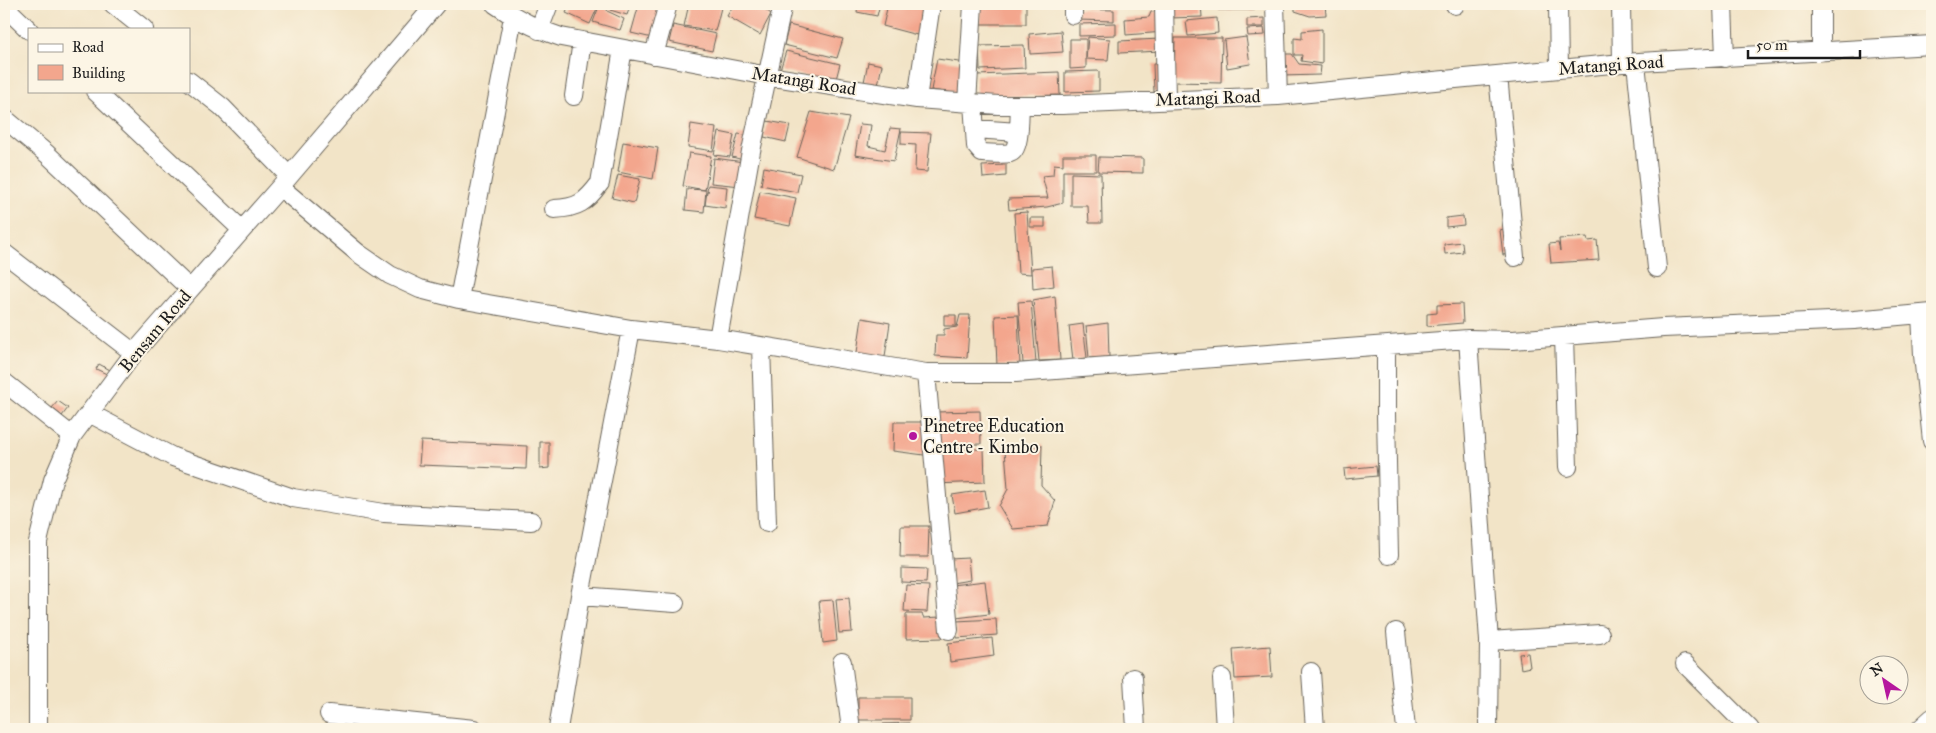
<svg xmlns="http://www.w3.org/2000/svg" width="1936" height="733" font-family="'IM FELL Great Primer',serif">
	<style>
		.building { fill: #f3a68d }
		.lines { fill: none; stroke-linecap: round; stroke-linejoin: round }
		.minor-casing { stroke: #676258; stroke-width: 20 }
		.minor { stroke: #fff; stroke-width: 18 }
		.poi-dot { fill: #b5179e; stroke: #fcf5e5; stroke-width: 2 }
		.labels { text-anchor: middle; dominant-baseline: central; stroke-width: 4; stroke-linejoin: round; paint-order: stroke }
		.street-label { font-size: 18px; fill: #1c1c1c; stroke: #fcf5e5 }
		.poi-label { font-size: 18px; fill: #1c1c1c; stroke: #fcf5e5; text-anchor: start }
	</style>
	<rect width="100%" height="100%" fill="#fcf5e5"/>
	<filter id="ink" filterUnits="userSpaceOnUse"><feTurbulence type="fractalNoise" baseFrequency=".02" numOctaves="2"/><feDisplacementMap in="SourceGraphic" scale="10" xChannelSelector="R" yChannelSelector="G"/><feConvolveMatrix kernelMatrix="1 2 1 2 8 2 1 2 1" color-interpolation-filters="sRGB"/></filter>
	<filter id="wash" filterUnits="userSpaceOnUse"><feTurbulence type="fractalNoise" baseFrequency=".0096" numOctaves="4" result="noise"/><feDisplacementMap in="SourceGraphic" scale="20" xChannelSelector="R" yChannelSelector="G"/><feGaussianBlur stdDeviation="1.12" result="paint"/><feColorMatrix in="noise" values="0 0 0 0 0 0 0 0 0 0 0 0 0 0 0 0 0 1.4 0 .05"/><feComposite in="paint" operator="in"/></filter>
	<g filter="url(#wash)">
		<rect width="100%" height="100%" fill="#f2e4c7"/>
		<g id="blocks">
			<!-- building -->
			<path class="building" d="M570,4H599L590,24L566,13Z
				M600,4H610L607,11L624,19L620,30L593,22Z
				M612,4H631L627,15L610,10Z
				M642,4H669L665,41L631,33L638,8L641,7Z
				M689,4H722L715,31L684,26Z
				M734,4H759L771,14L760,35L727,16Z
				M858,4H880L877,16L857,12Z
				M888,4H925L917,35L883,26Z
				M981,4H1026V24H980Z
				M1085,4H1104V7L1085,8Z
				M1168,4H1201L1202,17L1169,18Z
				M1218,4H1255V10H1218Z
				M1295,4H1325L1326,15L1310,16L1295,11Z
				M1077,9L1114,10V21L1077,20Z
				M1162,11L1164,32L1126,35L1125,19L1149,17L1151,12Z
				M1217,18L1218,33L1188,36L1186,21Z
				M1264,18V27H1247V19Z
				M1116,23V35L1079,36V24Z
				M673,25L716,34L712,51L669,42Z
				M789,25L843,39L837,58L784,45Z
				M1264,28L1265,35L1248,36L1247,29Z
				M1322,29V64L1301,61L1302,55H1294V38L1302,39V31Z
				M1061,31L1063,52L1030,54L1029,34Z
				M1088,37L1110,39L1108,60L1086,59Z
				M1246,37L1250,64L1227,68L1224,40Z
				M1175,38H1222L1221,83L1174,82Z
				M1070,39H1086V68L1070,69Z
				M1160,39L1161,51L1119,53V41Z
				M1024,45L1025,68L980,70L979,46Z
				M786,51L840,64L835,83L780,70Z
				M1281,54H1292L1299,64L1321,66L1320,75L1281,76Z
				M937,59L966,63L961,94L931,90Z
				M868,62L882,65L878,85L864,82Z
				M1153,64H1163L1164,92H1154Z
				M1099,71V91L1065,92V72Z
				M1059,72L1060,95L976,97V75Z
				M811,112L849,118L834,169L797,157Z
				M767,121L790,125L786,142L764,137Z
				M691,124L716,128L713,151L688,147Z
				M860,124L871,125L868,146L885,150L890,128L901,129L894,161L855,155Z
				M719,132L734,135L730,157L714,155Z
				M901,132L931,133L927,172L915,171L916,145L901,144Z
				M738,134L752,136L747,161L732,157Z
				M623,142L658,148L653,179L618,172Z
				M689,153L711,156L705,190L683,186Z
				M1063,155H1096V171H1063V203L1047,207L1009,210L1008,199L1048,198L1042,176L1053,175L1054,164L1063,165Z
				M1099,157L1143,158V173L1098,172Z
				M714,158L744,162L741,186L711,183Z
				M1006,165V176L983,178L982,166Z
				M764,167L801,174L797,192L761,185Z
				M1071,173L1101,174L1102,223H1089L1088,206H1071Z
				M618,175L640,179L634,203L612,198Z
				M708,185L727,187L725,208L705,205L707,191H709L707,190Z
				M687,189L706,190L704,212L685,210Z
				M760,191L796,198L790,226L754,219Z
				M1027,212L1031,274L1018,273L1014,213Z
				M1463,216L1464,225L1446,227V218Z
				M1030,218H1045V227H1030Z
				M1508,228L1512,254L1503,255L1500,230Z
				M1587,237L1588,241L1597,240L1599,260L1551,263L1549,244L1558,243L1560,251L1559,239Z
				M1462,242L1463,252L1445,254L1444,244Z
				M1052,266L1054,286L1033,289L1032,268Z
				M1055,296L1060,360L1039,361L1033,300Z
				M1031,301L1036,362L1023,363L1018,302Z
				M1462,304L1463,323L1427,326V314L1437,313V305Z
				M944,315H956V326H944Z
				M960,315H970L967,358L935,356L936,335H944V329L957,327Z
				M1018,315L1020,365L997,366L995,316Z
				M862,318L890,323L884,363L856,359Z
				M1108,323L1109,357L1089,358L1086,326Z
				M1083,324L1087,358L1073,360L1069,326Z
				M99,364L112,371L109,375L96,369Z
				M58,401L68,408L62,416L52,408Z
				M980,411L981,444L936,445L935,412Z
				M894,422H932V456L893,451Z
				M421,441L527,446L526,469L419,465Z
				M540,442H549V468L540,469Z
				M1042,445L1041,485L1055,501L1048,526L1013,529L999,506L1008,489L1005,450Z
				M984,449L985,482L935,484V450Z
				M1376,466L1377,476L1345,479L1344,469Z
				M985,490L988,507L955,513L952,495Z
				M901,526H929L928,557H900Z
				M968,558L970,580L952,583L950,559Z
				M901,568L927,569L926,583L901,582Z
				M985,581L989,614L956,618L952,585Z
				M906,585L929,586L927,612L904,611Z
				M849,598L852,632L839,633L836,599Z
				M833,600L837,641L823,643L819,601Z
				M906,614H922L924,618L940,617L943,638L906,639Z
				M996,619L997,635L957,638L956,621Z
				M992,638L994,656L950,662L948,643Z
				M1270,646L1272,677L1235,679L1233,649Z
				M1528,653L1530,667L1521,669L1519,654Z
				M858,697H910V720H858Z
				M909,723L910,729H855L854,725Z"/>
		</g>
	</g>
	<g filter="url(#ink)">
		<use href="#blocks" fill-opacity="0" stroke="#676258" stroke-width="1"/>
		<g class="lines">
			<defs>
				<path id="minor" d="M113,4L144,29
					M495,4C516,19 536,29 561,37L768,76L851,89L917,99L998,105H1062L1278,96L1622,63L1932,45
					M1073,4V15
					M1164,4L1166,99
					M1275,4L1278,96
					M1558,4L1559,69
					M1621,4L1622,63
					M1723,4L1725,58
					M1455,5V4
					M4,6L29,30
					M539,30L549,4
					M1821,52V4
					M654,55L668,4
					M1636,63L1657,268
					M1498,75L1515,257
					M189,81L222,107L289,176
					M95,91L242,230
					M574,96L582,41
					M917,99L931,4
					M967,103L973,4
					M973,103L976,146L982,153C991,153 1002,155 1010,153C1021,150 1019,115 1020,105
					M4,118L47,154L190,289
					M975,129L1018,132
					M280,187L358,253L390,275L420,289L459,299L631,329L718,339L926,373H1016L1468,339L1513,340L1663,328L1854,320L1932,313
					M554,209C578,208 586,202 600,183L623,49
					M4,253L134,353
					M459,299L513,17
					M1921,314L1923,355L1932,441
					M1564,336L1568,467
					M718,339L751,151L783,4
					M1468,339L1489,641L1488,729
					M761,346L767,523
					M1386,346V415L1389,555
					M926,373L949,630
					M4,382L72,436
					M89,413L173,457L293,498L384,513L531,521
					M580,596L675,603
					M1396,632L1406,729
					M1489,641L1600,634
					M842,662L851,729
					M1685,664L1750,729
					M1311,672L1315,729
					M1133,678L1136,729
					M1222,678L1225,729
					M329,714L474,729
					M38,729V542L53,480L72,436L134,353L280,187L436,4
					M558,729L580,596L631,329
					M1920,729L1932,718"/>
			</defs>
			<!-- minor casing -->
			<use href="#minor" class="minor-casing"/>
			<!-- minor -->
			<use href="#minor" class="minor"/>
		</g>
	</g>
	<!-- markers -->
	<circle class="poi-dot" cx="913" cy="436" r="5"/>
	<g class="labels">
		<!-- street labels -->
		<g class="street-label">
			<text transform="translate(1611 65) rotate(-4)">Matangi Road</text>
			<text transform="translate(804 81) rotate(9)">Matangi Road</text>
			<text transform="translate(1208 98) rotate(-2)">Matangi Road</text>
			<text transform="translate(155 331) rotate(-50)">Bensam Road</text>
		</g>
		<!-- poi labels -->
		<g class="poi-label">
			<text x="923" y="426">Pinetree Education<tspan x="923" dy="21">Centre - Kimbo</tspan></text>
		</g>
	</g>
	<!-- margin -->
	<rect width="1936" height="733" fill="none" stroke="#fcf5e5" stroke-width="20"/>
	<!-- legend -->
	<rect x="28" y="28" width="162" height="65" fill="#fcf5e5" stroke="#a29e95"/>
	<rect x="38" y="44" width="25" height="8" fill="#ffffff" stroke="#a29e95"/>
	<text x="72" y="52" font-size="15" fill="#1c1c1c">Road</text>
	<rect x="38" y="65" width="25" height="15" fill="#f3a68d" stroke="#a29e95"/>
	<text x="72" y="78" font-size="15" fill="#1c1c1c">Building</text>
	<!-- north arrow -->
	<g transform="translate(1884 680) rotate(326)"><circle r="24" fill="#fcf5e5" stroke="#a29e95"/>
	<path d="M0-4L9 19L0 12L-9 19Z" fill="#b5179e"/>
	<text y="-8" font-size="14" font-weight="bold" text-anchor="middle" fill="#1c1c1c">N</text>
	</g>
	<!-- scale -->
	<path d="M1748 50v8h112v-8" fill="none" stroke="#1c1c1c" stroke-width="2.5"/>
	<text x="1756" y="50" font-size="15" fill="#1c1c1c" stroke="#fcf5e5" stroke-width="4" paint-order="stroke">50 m</text>
</svg>
